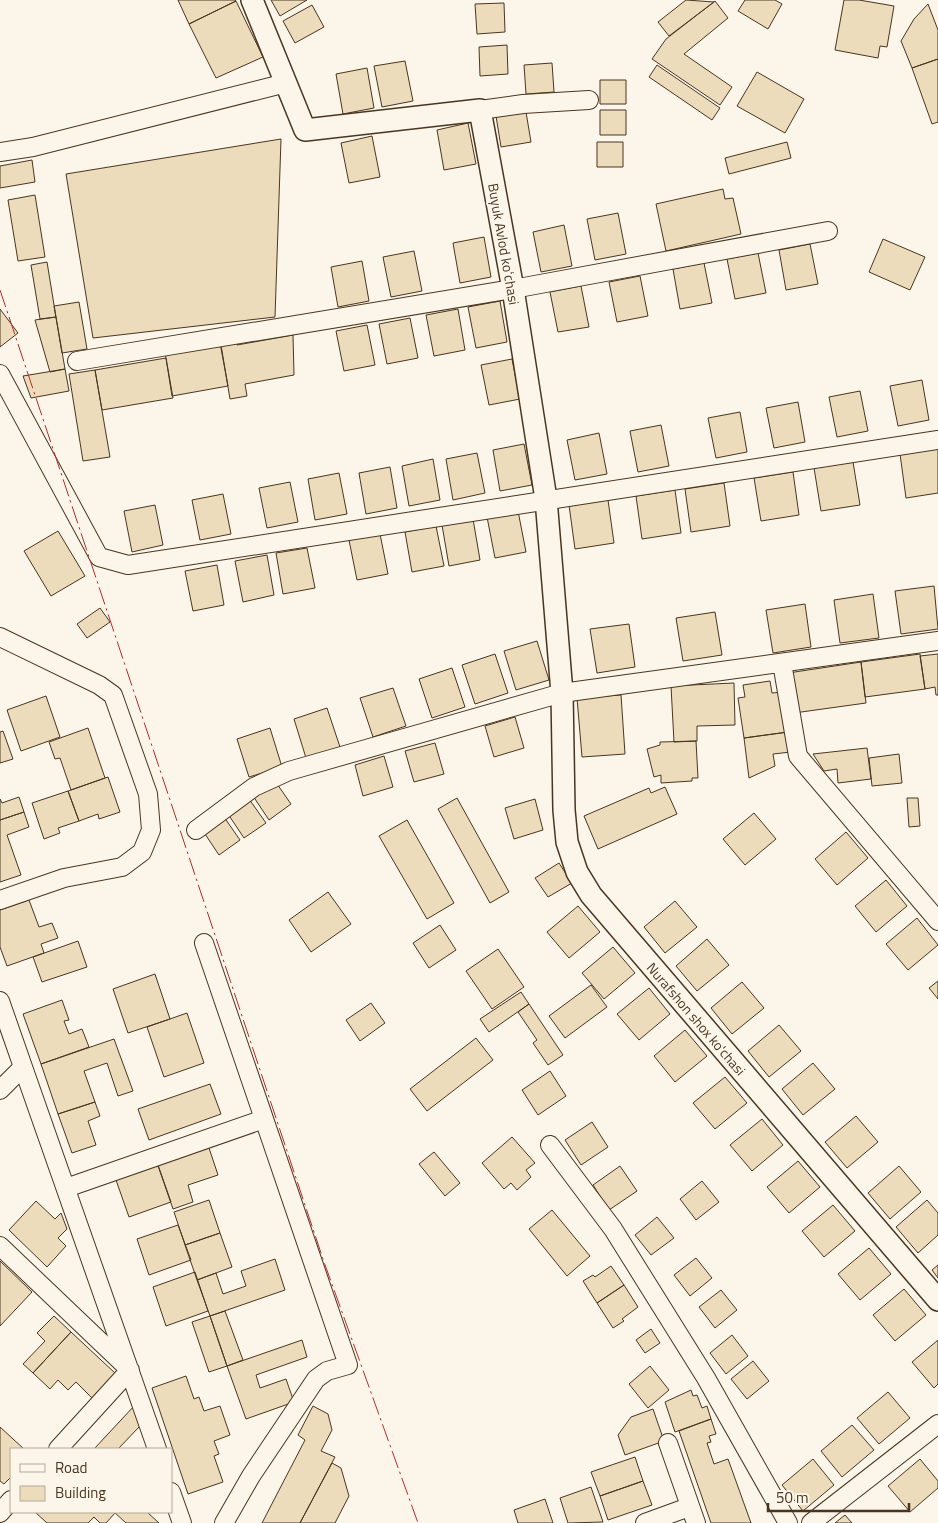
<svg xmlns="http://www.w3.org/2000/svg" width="938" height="1523" font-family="'Titillium Web',sans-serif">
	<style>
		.building { fill: #ecdcbc; stroke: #4a3520 }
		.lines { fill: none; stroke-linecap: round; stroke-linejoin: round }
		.minor-casing { stroke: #4a3520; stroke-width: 20 }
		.tertiary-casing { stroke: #4a3520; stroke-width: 24 }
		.minor { stroke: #fbf6e9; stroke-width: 18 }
		.tertiary { stroke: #fbf6e9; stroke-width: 21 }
		.power { stroke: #c62828; stroke-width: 1; stroke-dasharray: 18 4 2.5 4; stroke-linecap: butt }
		.labels { text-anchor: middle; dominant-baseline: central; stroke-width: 4; stroke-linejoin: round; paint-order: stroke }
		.street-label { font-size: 14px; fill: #4a3520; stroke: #fbf6e9 }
	</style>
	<rect width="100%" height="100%" fill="#fbf6e9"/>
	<!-- building -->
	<path class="building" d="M178,0H235L236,1L189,24Z
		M271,0H307L280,16Z
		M686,0L714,2L669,36L658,22Z
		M745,0H775L782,4L768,29L738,11Z
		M844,0H859L894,6L887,47L880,46L878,58L835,50Z
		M236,1L263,57L216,78L189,24Z
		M715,1L728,18L684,54L732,87L720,105L652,59L666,39Z
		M504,3L505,32L477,34L475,4Z
		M928,4L938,30V59L912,68L901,41L914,19Z
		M312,5L324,27L295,43L283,21Z
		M507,45L508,74L480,76L479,47Z
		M938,59V122L932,124L912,68Z
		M405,61L413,101L382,107L374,66Z
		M552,63L554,92L526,94L524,65Z
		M657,65L720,108L712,120L649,77Z
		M367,68L374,108L343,114L336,74Z
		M757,72L804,99L785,133L737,106Z
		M600,80H626V104H600Z
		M600,110H626V135H600Z
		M526,112L531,142L501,147L496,116Z
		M468,123L476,164L444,170L437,130Z
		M372,136L380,177L349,183L341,143Z
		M281,139L275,317L93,338L66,174Z
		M597,142H623V167H597Z
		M787,142L791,158L729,174L725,158Z
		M32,160L35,182L0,188V166Z
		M723,189L725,199L733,198L741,234L666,251L656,204Z
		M35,195L45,257L18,261L8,200Z
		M618,213L626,254L595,260L587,219Z
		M564,225L572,266L541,272L533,232Z
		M484,237L491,277L460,283L453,243Z
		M883,239L925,257L910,290L869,272Z
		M810,244L818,284L786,290L779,250Z
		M414,251L422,291L391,297L383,257Z
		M758,253L766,293L735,299L727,259Z
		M362,261L369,301L338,307L331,267Z
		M47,262L56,317L40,319L31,265Z
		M704,263L712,303L680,309L673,269Z
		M640,276L648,316L617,322L609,282Z
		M581,286L589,327L558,332L550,292Z
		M500,301L507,342L476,348L468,307Z
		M79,302L87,349L62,353L54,306Z
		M0,309L18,333L0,347Z
		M458,309L465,350L434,356L426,315Z
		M56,317L65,369L50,372L35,320Z
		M410,318L418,358L387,364L379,324Z
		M367,325L375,365L344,371L336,331Z
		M293,335L294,375L245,384L247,396L230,399L221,345L237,342V345Z
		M220,343L228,386L172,396L165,352Z
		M166,358L173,398L102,410L95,370Z
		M512,359L520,399L489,405L481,365Z
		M65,369L69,391L31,398L23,376Z
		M95,370L110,457L83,461L69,374Z
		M922,380L929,420L898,426L890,386Z
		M860,391L868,431L837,437L829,397Z
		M798,402L805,442L774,448L766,408Z
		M740,412L747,452L716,458L708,418Z
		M661,425L669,466L638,472L630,431Z
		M599,433L607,474L575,480L567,440Z
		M524,444L532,485L500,491L493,450Z
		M938,449V493L906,498L900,454Z
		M477,453L485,493L453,500L446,459Z
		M433,459L440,500L409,506L402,466Z
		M853,462L860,505L821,511L814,468Z
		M390,467L397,508L366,514L359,473Z
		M793,472L799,515L761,521L754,478Z
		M339,473L347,514L315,520L308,479Z
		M290,482L298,522L267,528L259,488Z
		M724,483L730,526L691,532L685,489Z
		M675,490L681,533L642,539L636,496Z
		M223,494L231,534L200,540L192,500Z
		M608,500L614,543L575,549L569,505Z
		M155,505L163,545L132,552L124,511Z
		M518,511L526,552L495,558L487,517Z
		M473,519L480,560L449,566L442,525Z
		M436,526L444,566L412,572L405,532Z
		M58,531L85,576L51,596L24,551Z
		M380,534L388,574L357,580L349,540Z
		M307,548L315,588L283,594L276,553Z
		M267,555L274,595L243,602L235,561Z
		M217,565L224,605L193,611L185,571Z
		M934,586L938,629L901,634L895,591Z
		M873,594L879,638L840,643L834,600Z
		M805,604L811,647L773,653L766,610Z
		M100,608L110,622L87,638L77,624Z
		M715,612L722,655L683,661L676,618Z
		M629,624L635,667L597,673L590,629Z
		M537,641L549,680L516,690L504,651Z
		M495,654L508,693L475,704L462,665Z
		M920,654L925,689L865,697L861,662Z
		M938,654V695H936L935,687L925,689L920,656Z
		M861,662L866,703L794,713L788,673Z
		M452,668L465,707L432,718L419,679Z
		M770,681L772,693L783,692L788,732L744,738L738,698L745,697L743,685Z
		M734,683L735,725L697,726V741L674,742L671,686Z
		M393,688L406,726L373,737L360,698Z
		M621,695L625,754L582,757L577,698Z
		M46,696L60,737L21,751L7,710Z
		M327,708L340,747L306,758L294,719Z
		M515,717L524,748L494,757L485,726Z
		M88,728L105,778L71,790L60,758L55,759L49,742Z
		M270,728L282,767L249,777L237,739Z
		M3,731L13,759L0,763V732Z
		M788,732L791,752L773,754L775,766L749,778L744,738Z
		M696,741L698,778H692V781L661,783V775L654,777L647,749L660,745V742Z
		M435,743L444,774L414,782L405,751Z
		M867,748L871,779L838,783L837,769L824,771L813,754Z
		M899,754L902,783L872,786L869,758Z
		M384,756L393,787L363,796L355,765Z
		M108,777L120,812L99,819L98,814L79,821L68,791Z
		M275,781L291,804L269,820L253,796Z
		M665,787L677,814L598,849L584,816L649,788L651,793Z
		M68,791L79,821L58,828L60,833L44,839L32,803Z
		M19,797L24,812L0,820V799L2,803Z
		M457,798L509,892L490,903L438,809Z
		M907,798H918L920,826L909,827Z
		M249,799L266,823L244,838L228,814Z
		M535,799L543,830L514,839L505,808Z
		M24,812L29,827L7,835L21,875L0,882V820Z
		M754,813L776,839L745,865L723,839Z
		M224,817L240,840L219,855L203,831Z
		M407,820L454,903L427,919L379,836Z
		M846,832L868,858L837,885L815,859Z
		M559,863L572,883L548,897L535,878Z
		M886,880L907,906L876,932L855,906Z
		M328,892L351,924L311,952L289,920Z
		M29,900L39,927L52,923L58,938L41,944L44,953L7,966L0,947V910Z
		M675,901L697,927L665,953L644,927Z
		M578,906L600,932L569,958L547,932Z
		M917,918L938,945L908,970L886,944Z
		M440,925L456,950L429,968L413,943Z
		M707,939L729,965L697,991L676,966Z
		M78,941L87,967L42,982L33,957Z
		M613,947L635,973L604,999L582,973Z
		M498,949L524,987L492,1009L466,971Z
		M155,974L170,1019L128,1033L113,989Z
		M938,981V999L929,988Z
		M742,982L764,1008L732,1034L711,1008Z
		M591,985L607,1007L565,1038L549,1016Z
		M649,988L670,1014L639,1040L617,1014Z
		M521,992L529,1004L489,1032L480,1019Z
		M62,1000L69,1020L64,1021L69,1034L82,1029L89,1047L41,1064L23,1014Z
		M371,1003L385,1023L360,1041L346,1020Z
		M529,1004L563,1055L548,1065L533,1043L537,1040L518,1012Z
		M187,1013L204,1063L164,1077L147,1027Z
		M779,1025L801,1051L769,1077L748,1051Z
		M685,1030L707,1056L675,1082L654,1056Z
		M476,1038L493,1060L427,1111L410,1089Z
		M114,1039L133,1091L118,1096L107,1063L84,1071L95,1102L58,1114L41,1064Z
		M813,1063L835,1089L803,1115L782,1089Z
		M550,1071L566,1096L538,1115L522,1090Z
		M725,1077L747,1103L715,1129L693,1103Z
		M210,1084L221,1114L149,1140L138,1109Z
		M95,1102L100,1116L88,1121L96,1145L72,1153L58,1114Z
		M856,1116L878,1142L847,1168L825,1142Z
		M762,1119L783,1145L752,1171L730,1145Z
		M592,1122L608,1147L581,1165L565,1140Z
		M512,1137L535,1163L526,1170L531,1177L517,1190L511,1183L504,1189L482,1163Z
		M207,1142L218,1175L188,1185L193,1202L173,1209L156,1160Z
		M434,1152L460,1183L445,1196L419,1164Z
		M798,1161L820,1187L789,1213L767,1187Z
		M158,1165L171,1202L129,1217L116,1180Z
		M620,1166L637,1191L609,1210L593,1185Z
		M899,1166L921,1192L890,1219L868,1193Z
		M702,1181L719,1202L696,1220L680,1199Z
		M209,1200L220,1233L185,1245L174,1212Z
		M927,1200L938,1213V1235L918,1253L896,1227Z
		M36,1201L55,1219L61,1213L67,1229L58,1238L66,1246L47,1267L9,1230Z
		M833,1205L855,1231L824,1257L802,1231Z
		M552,1210L590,1256L567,1276L529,1229Z
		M657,1217L674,1238L651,1255L635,1235Z
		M178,1225L191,1260L149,1275L137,1239Z
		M220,1233L232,1267L197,1280L185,1245Z
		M869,1248L891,1274L860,1300L838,1274Z
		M696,1258L712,1278L690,1296L674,1275Z
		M275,1259L285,1290L210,1316L197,1280L216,1273L223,1294L246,1286L241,1271Z
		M0,1261L32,1292L0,1326Z
		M938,1265V1278L932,1270Z
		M611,1266L624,1285L597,1303L583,1281L593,1275L595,1277Z
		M195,1272L208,1311L166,1326L153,1287Z
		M624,1285L638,1307L622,1319L624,1321L613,1328L597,1303Z
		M904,1289L926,1315L895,1341L873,1315Z
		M721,1290L737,1310L715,1328L699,1307Z
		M225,1311L243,1360L227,1366L210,1316Z
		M54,1316L71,1332L33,1373L23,1364L45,1341L37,1333Z
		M210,1316L227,1366L209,1372L192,1322Z
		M651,1329L660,1343L645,1353L636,1340Z
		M71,1332L115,1373L92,1398L76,1382L68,1390L58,1380L50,1389L33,1373Z
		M732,1335L748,1356L726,1374L710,1353Z
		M302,1340L307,1357L256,1375L260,1388L286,1379L294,1402L246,1419L227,1366Z
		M938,1340V1384L934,1388L912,1362Z
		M753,1361L769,1381L747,1399L731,1379Z
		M650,1366L669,1390L648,1408L629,1384Z
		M186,1376L194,1399L199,1397L204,1411L220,1406L230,1435L214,1441L219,1454L214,1456L223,1482L188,1494L152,1388Z
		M691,1390L693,1396L697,1395L702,1408L707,1406L711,1419L675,1432L665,1402Z
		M888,1392L910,1418L879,1444L857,1418Z
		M135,1405L140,1426L118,1449H94Z
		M313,1406L328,1414L332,1430L321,1451L335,1457L300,1523H262L305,1440L298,1435Z
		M653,1409L664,1441L625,1455L618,1435L631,1417Z
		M711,1419L716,1434L709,1436L711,1442L707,1443L714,1464L728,1459L751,1523H711L679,1431Z
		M852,1425L874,1450L842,1477L821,1451Z
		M0,1427L24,1449H11V1477L4,1484L0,1481Z
		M635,1457L643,1481L600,1496L591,1472Z
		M813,1459L834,1485L803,1511L782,1485Z
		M920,1459L938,1481V1488L910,1512L888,1486Z
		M332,1463L341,1468L349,1496L335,1523H300Z
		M643,1481L652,1505L608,1520L600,1496Z
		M591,1487L603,1522L568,1523L560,1498Z
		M545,1499L553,1523H518L514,1510Z
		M35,1512H114L115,1513L106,1523H100L94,1517L88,1523H47Z
		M114,1512H147L159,1523H126Z
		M845,1515L852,1523H835Z"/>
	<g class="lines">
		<defs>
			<path id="minor" d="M480,110L523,104L589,100
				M0,152L33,147L286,83
				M77,361L513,289L828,231
				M0,374L99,557L128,565L938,440
				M0,637L99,685L113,695L148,794L151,830L142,852L122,867L64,878L0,900
				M782,663L798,756L938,921
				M196,830L254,787L289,771L562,693L938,641
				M204,943L348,1365L327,1371L316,1379L251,1476L224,1523
				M0,1001L23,1067L0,1090
				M23,1067L157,1449
				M550,1145L613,1229L706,1378L788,1523
				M66,1188L264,1119
				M0,1246L130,1370L58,1449
				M668,1443L696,1523
				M171,1492L182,1523
				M0,1513L11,1500
				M645,1523L689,1507
				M811,1523L938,1424"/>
			<g id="tertiary">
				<path id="s1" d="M252,0L305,130L480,110L513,289L546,499L562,693L564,810L567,842L577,872L591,895L938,1300"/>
			</g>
		</defs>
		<!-- minor casing -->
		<use href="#minor" class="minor-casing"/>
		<!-- tertiary casing -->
		<use href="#tertiary" class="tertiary-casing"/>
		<!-- minor -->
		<use href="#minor" class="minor"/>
		<!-- tertiary -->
		<use href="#tertiary" class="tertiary"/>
		<!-- power -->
		<path class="power" d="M0,290L324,1262L418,1523"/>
	</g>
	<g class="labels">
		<!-- street labels -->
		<g class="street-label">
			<text transform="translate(504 244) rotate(80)">Buyuk Avlod koʻchasi</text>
			<text stroke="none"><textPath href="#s1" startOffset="1276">Nurafshon shox ko'chasi</textPath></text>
		</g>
	</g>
	<!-- legend -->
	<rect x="10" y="1448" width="162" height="65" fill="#fbf6e9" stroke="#b4a999"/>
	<rect x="20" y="1464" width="25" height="8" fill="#fbf6e9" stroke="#b4a999"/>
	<text x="55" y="1473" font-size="15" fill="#4a3520">Road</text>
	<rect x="20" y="1486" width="25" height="15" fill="#ecdcbc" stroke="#b4a999"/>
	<text x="55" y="1498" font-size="15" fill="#4a3520">Building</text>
	<!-- scale -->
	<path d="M768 1503v8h141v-8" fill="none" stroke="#4a3520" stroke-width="2.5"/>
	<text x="776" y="1503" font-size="15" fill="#4a3520" stroke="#fbf6e9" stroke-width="4" paint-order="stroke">50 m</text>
</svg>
